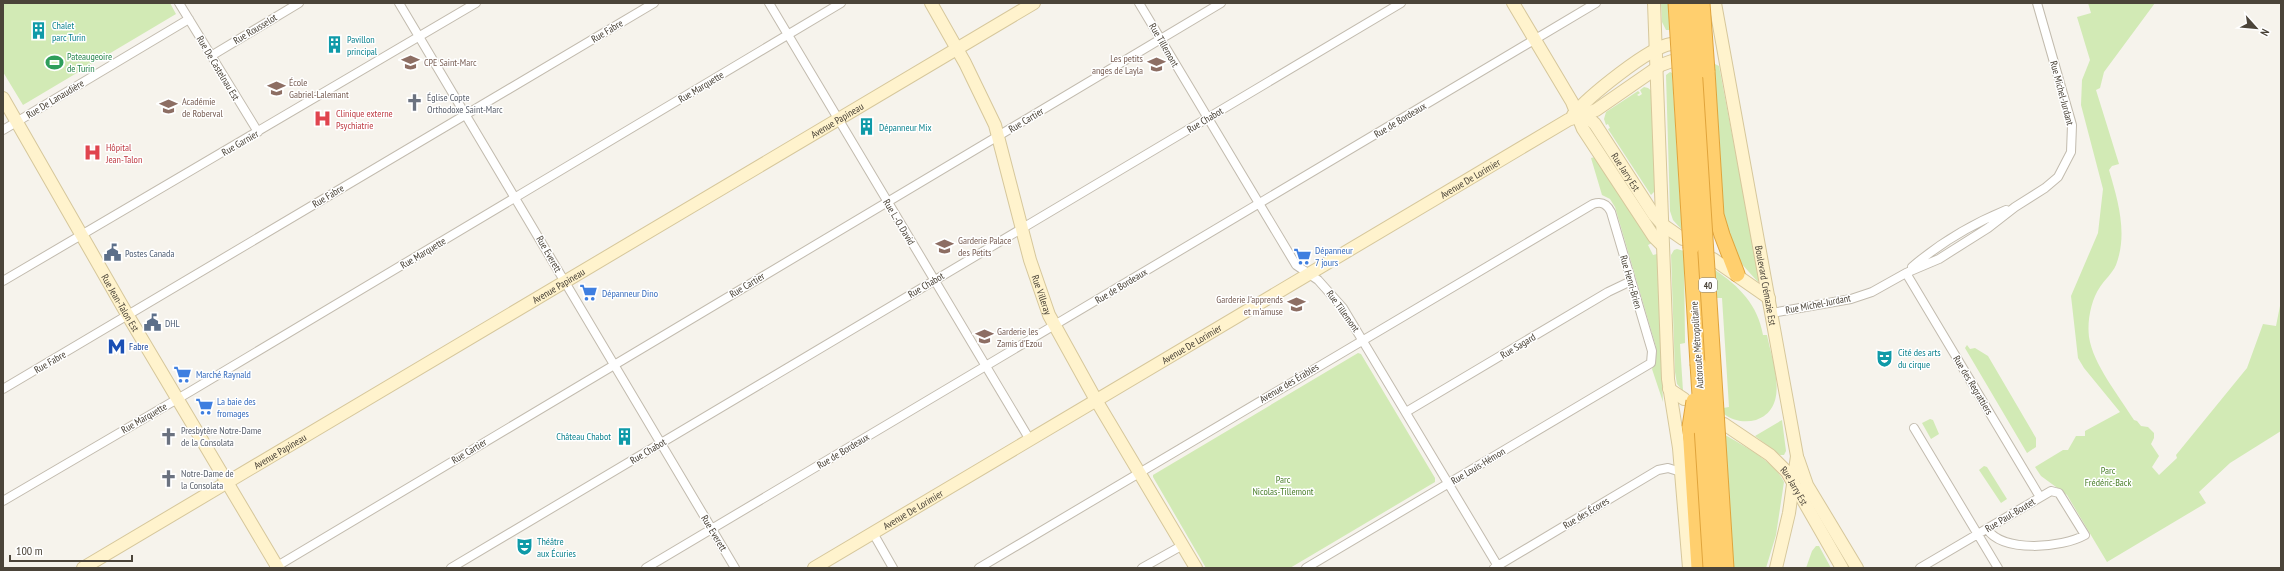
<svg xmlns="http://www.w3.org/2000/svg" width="2284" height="571" font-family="'PT Sans Narrow',sans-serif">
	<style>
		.green { fill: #d2eab5 }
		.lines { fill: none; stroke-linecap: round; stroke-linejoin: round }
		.street-casing { stroke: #c2bbae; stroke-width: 10 }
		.secondary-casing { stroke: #d6c79b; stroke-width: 14 }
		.highway-casing { stroke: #e0a43c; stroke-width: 17 }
		.street { stroke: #fff; stroke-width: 8 }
		.secondary { stroke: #fff3cd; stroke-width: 12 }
		.highway { stroke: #ffcf6e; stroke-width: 15 }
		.highway-bridge-casing { stroke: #e0a43c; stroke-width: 17; stroke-linecap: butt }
		.highway-bridge { stroke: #ffcf6e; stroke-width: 15 }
		.labels { text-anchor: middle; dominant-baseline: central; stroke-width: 3; stroke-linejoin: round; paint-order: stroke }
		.shield { fill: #fff; stroke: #817c74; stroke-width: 1 }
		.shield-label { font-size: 9px; font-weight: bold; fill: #4b4439 }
		.culture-label { font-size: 10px; fill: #0d838f; stroke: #fff; text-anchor: start }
		.street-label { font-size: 10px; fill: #4b4439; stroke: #fff }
		.leisure-label { font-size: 10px; fill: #27864d; stroke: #fff; text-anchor: start }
		.education-label { font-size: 10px; fill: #785e54; stroke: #fff; text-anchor: start }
		.worship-label { font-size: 10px; fill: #5b616d; stroke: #fff; text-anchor: start }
		.health-label { font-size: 10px; fill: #be3a42; stroke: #fff; text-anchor: start }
		.shop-label { font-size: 10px; fill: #366cbe; stroke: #fff; text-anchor: start }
		.service-label { font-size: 10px; fill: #4e5e75; stroke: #fff; text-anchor: start }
		.transit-label { font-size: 10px; fill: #164399; stroke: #fff; text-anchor: start }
		.park-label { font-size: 10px; fill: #4a7f2a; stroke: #fff }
	</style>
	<rect width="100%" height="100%" fill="#f6f3ec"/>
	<!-- green -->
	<path class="green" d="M4,3H170L176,14L23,105L3,72Z
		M1661,3H1668L1670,30H1666L1662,22Z
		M2088,3H2155L2104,72L2100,88L2096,90L2119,164L2112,166L2109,170C2118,201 2128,233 2116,265C2112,274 2105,279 2100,287C2091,300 2087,321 2089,337C2093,364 2119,396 2134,420L2137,421L2141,426L2148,427L2154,433V438L2151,444L2159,456L2152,467L2159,475L2177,458L2176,455L2247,368L2263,324L2276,326L2281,301V431L2230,463L2199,492L2206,503L2107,562L2067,495L2041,476L2035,467L2063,450H2068L2076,436H2085V431L2120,412L2084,368L2078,358L2071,296L2098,233L2103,189L2081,105L2082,80L2090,60L2077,17L2091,13Z
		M1713,63L1719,66L1759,277L1758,282L1739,261L1723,228Z
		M1670,72L1672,73L1682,230L1673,220L1670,211L1666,75Z
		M1644,87L1648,88L1653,92L1655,191L1651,195L1608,129L1610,128L1608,124L1606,125L1604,119L1606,112L1638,91L1640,93L1637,95L1639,96L1642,94L1640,90Z
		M1595,157L1652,243L1648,245L1653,255L1657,254L1663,402L1652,369L1656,360V347L1615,207L1610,199L1602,195L1591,158Z
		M1677,249L1684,251V255L1685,343L1680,344L1683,391L1677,384L1675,372L1671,255L1674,250Z
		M1715,270C1739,286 1758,305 1763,335H1767C1772,361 1791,408 1756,420C1745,423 1733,421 1724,414L1723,408L1729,407L1722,298H1716Z
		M1967,345L1970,349L1975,348L1988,356L2036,438V447L2027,453L1965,348Z
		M1358,353L1361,354L1435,478V482L1290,568H1206L1153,477V475Z
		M1930,419L1933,420L1939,434L1931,439L1922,423Z
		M1782,420L1786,451L1784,455H1780L1755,436Z
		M1725,435C1744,446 1774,461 1784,482L1776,535L1766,568H1733Z
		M1984,466L1987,467L2007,499L2001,503L1979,470Z
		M1816,546H1819L1831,568H1806L1812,551Z"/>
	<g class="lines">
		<defs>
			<path id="street" d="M179,3L258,132
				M399,3L735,568
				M769,3L1030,440
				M1139,3L1296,265L1318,280L1343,308L1499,568
				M211,56L299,3
				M3,130L189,19
				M1912,267C1940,243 1972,224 2006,210
				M1906,273L2040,497
				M3,281L476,3
				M1772,313L1851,299L1872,292L1906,273L1939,259L1988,228L2015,207L2045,188L2058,177L2071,152L2072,125L2037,3
				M3,389L654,3
				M1406,412L1608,292L1631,281
				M1914,428L1998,568
				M3,501L191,391L841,3
				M873,533L893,568
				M274,568L1221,3
				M451,568L1401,3
				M646,568L1596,3
				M979,568L1593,204C1602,201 1607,204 1611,212L1652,351L1651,363L1306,568
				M1142,568L1183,545
				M1494,568L1658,470L1668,468L1681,472
				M1920,568L2051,491L2059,493L2085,535C2062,548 2003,553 1987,529"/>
			<g id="secondary">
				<path id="s1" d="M931,3L965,63L995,125L1030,260L1049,315L1096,400L1196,568"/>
				<path d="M1513,3L1572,102L1583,129L1654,237L1663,246"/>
				<path d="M1654,3L1668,379L1679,448L1689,568"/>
				<path id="s2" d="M1715,3L1797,456L1789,513L1776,568"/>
				<path id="s3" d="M3,98L124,309L278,568"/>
				<path id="s4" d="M1581,111L1595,124L1654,215L1663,225L1683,239"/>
				<path d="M1573,115C1588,97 1649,47 1671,44"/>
				<path d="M1713,259L1769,298"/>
				<path d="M1669,389L1684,399"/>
				<path id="s5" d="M1724,424L1770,455L1787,472L1842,568"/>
				<path d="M1798,459L1807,485L1857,568"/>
				<path id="s6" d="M83,568L1034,3"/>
				<path id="s7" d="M814,568L1568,120L1596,110L1661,65L1672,61"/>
			</g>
			<path id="highway" d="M1707,71L1716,215L1722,235L1737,274
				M1691,248L1698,364
				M1690,427L1699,568"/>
		</defs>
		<!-- street casing -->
		<use href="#street" class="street-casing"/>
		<!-- secondary casing -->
		<use href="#secondary" class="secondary-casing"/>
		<!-- highway casing -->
		<use href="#highway" class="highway-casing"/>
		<!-- street -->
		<use href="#street" class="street"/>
		<!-- secondary -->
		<use href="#secondary" class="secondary"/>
		<!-- highway -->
		<use href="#highway" class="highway"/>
		<defs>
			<path id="highway-bridge" d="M1676,3L1691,248
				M1690,3L1726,568
				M1702,3L1707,71
				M1698,364L1711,568
				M1690,427L1694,401"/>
		</defs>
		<!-- highway-bridge casing -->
		<use href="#highway-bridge" class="highway-bridge-casing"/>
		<!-- highway-bridge -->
		<use href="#highway-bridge" class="highway-bridge"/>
	</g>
	<!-- icons -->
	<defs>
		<symbol id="building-bare" viewBox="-9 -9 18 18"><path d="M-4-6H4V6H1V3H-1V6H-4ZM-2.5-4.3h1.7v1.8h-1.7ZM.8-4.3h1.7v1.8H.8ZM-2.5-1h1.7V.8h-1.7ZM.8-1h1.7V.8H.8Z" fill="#0f9aa8" stroke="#fff" stroke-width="2.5" paint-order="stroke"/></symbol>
		<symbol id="stadium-bare" viewBox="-9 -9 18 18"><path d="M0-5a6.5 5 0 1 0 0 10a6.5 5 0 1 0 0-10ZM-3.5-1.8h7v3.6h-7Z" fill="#2e9e5b" stroke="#fff" stroke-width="2.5" paint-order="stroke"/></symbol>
		<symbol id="school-bare" viewBox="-9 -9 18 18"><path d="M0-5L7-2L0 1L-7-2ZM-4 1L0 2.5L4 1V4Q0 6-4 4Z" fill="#8d6e63" stroke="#fff" stroke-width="2.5" paint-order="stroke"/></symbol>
		<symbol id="church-bare" viewBox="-9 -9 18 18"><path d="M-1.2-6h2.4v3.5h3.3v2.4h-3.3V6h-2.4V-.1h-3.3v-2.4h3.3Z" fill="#6b7280" stroke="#fff" stroke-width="2.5" paint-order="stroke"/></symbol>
		<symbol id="hospital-bare" viewBox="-9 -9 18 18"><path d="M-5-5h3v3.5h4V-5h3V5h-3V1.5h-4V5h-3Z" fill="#e0444e" stroke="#fff" stroke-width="2.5" paint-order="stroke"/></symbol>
		<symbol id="civic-bare" viewBox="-9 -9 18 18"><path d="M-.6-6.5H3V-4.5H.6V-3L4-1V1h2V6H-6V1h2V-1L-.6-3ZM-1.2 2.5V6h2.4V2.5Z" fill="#5c6f8a" stroke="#fff" stroke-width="2.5" paint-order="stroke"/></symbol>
		<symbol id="supermarket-bare" viewBox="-9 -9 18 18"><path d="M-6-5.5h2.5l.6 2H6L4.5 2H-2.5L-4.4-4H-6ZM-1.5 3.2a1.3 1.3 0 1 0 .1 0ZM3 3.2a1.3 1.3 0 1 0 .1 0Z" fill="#3f7fe0" stroke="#fff" stroke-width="2.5" paint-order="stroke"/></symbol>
		<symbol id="metro-bare" viewBox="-9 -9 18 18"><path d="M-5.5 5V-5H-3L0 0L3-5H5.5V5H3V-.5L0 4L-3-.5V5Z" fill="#1a4fb4" stroke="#fff" stroke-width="2.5" paint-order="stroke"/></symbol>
		<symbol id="theatre-bare" viewBox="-9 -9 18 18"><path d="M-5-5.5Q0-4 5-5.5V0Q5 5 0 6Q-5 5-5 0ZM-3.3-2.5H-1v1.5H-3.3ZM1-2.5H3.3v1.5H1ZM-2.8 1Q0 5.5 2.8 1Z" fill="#0f9aa8" stroke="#fff" stroke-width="2.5" paint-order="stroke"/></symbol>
	</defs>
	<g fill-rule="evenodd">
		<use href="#building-bare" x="26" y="18" width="25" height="25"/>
		<use href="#building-bare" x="322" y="32" width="25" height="25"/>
		<use href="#stadium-bare" x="42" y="50" width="25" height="25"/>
		<use href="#school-bare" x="398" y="50" width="25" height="25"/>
		<use href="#school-bare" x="1144" y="52" width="25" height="25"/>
		<use href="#school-bare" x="264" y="76" width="25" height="25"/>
		<use href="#church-bare" x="402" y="90" width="25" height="25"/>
		<use href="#school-bare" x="156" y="94" width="25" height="25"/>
		<use href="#hospital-bare" x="310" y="106" width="25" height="25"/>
		<use href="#building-bare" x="854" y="114" width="25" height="25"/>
		<use href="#hospital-bare" x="80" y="140" width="25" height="25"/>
		<use href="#school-bare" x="932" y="234" width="25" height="25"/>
		<use href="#civic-bare" x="100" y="240" width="25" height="25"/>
		<use href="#supermarket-bare" x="1290" y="244" width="25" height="25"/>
		<use href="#supermarket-bare" x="576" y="280" width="25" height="25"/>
		<use href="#school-bare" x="1284" y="292" width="25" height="25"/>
		<use href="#civic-bare" x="140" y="310" width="25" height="25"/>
		<use href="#school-bare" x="972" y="324" width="25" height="25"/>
		<use href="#metro-bare" x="104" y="334" width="25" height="25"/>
		<use href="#theatre-bare" x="1872" y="346" width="25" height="25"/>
		<use href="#supermarket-bare" x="170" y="362" width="25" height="25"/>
		<use href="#supermarket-bare" x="192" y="394" width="25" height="25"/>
		<use href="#church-bare" x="156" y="424" width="25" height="25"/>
		<use href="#building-bare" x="612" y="424" width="25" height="25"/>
		<use href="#church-bare" x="156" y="466" width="25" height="25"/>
		<use href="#theatre-bare" x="512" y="534" width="25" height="25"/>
	</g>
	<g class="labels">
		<!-- shield labels -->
		<rect class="shield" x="1699" y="278" width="18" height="14" rx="3"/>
		<g class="shield-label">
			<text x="1708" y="285">40</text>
		</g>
		<!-- culture labels -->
		<g class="culture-label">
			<text x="52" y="25">Chalet<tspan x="52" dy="12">parc Turin</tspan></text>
			<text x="347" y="39">Pavillon<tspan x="347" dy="12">principal</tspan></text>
			<text x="879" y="127">Dépanneur Mix</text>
			<text x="1898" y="352">Cité des arts<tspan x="1898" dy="12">du cirque</tspan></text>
			<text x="611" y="436" text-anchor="end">Château Chabot</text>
			<text x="537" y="541">Théâtre<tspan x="537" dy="12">aux Écuries</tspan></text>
		</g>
		<!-- street labels -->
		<g class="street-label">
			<text transform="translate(255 29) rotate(-31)">Rue Rousselot</text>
			<text transform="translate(607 31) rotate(-31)">Rue Fabre</text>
			<text transform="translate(1164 45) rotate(60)">Rue Tillemont</text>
			<text transform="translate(218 68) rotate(59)">Rue De Castelnau Est</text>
			<text transform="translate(701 87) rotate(-31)">Rue Marquette</text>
			<text transform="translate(2062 93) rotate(75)">Rue Michel-Jurdant</text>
			<text transform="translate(55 99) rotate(-31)">Rue De Lanaudière</text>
			<text stroke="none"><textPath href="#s6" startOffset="877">Avenue Papineau</textPath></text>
			<text transform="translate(1026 120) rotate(-31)">Rue Cartier</text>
			<text transform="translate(1205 120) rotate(-31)">Rue Chabot</text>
			<text transform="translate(1400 120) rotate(-31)">Rue de Bordeaux</text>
			<text transform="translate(240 143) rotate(-30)">Rue Garnier</text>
			<text stroke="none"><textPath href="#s4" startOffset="76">Rue Jarry Est</textPath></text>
			<text stroke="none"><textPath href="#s7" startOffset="763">Avenue De Lorimier</textPath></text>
			<text transform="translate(328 196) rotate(-31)">Rue Fabre</text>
			<text transform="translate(899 222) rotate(59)">Rue L.-O. David</text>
			<text transform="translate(423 253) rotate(-31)">Rue Marquette</text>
			<text transform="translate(549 254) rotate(60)">Rue Everett</text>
			<text transform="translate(1631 282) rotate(74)">Rue Henri-Brien</text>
			<text transform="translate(747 285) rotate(-31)">Rue Cartier</text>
			<text transform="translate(926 285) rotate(-31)">Rue Chabot</text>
			<text stroke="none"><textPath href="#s6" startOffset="553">Avenue Papineau</textPath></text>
			<text transform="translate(1121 286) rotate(-31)">Rue de Bordeaux</text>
			<text stroke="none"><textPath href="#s2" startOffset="287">Boulevard Crémazie Est</textPath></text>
			<text stroke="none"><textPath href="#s1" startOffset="314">Rue Villeray</textPath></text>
			<text stroke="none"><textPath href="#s3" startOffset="236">Rue Jean-Talon Est</textPath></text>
			<text transform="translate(1818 304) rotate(-11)">Rue Michel-Jurdant</text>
			<text transform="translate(1343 311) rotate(54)">Rue Tillemont</text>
			<text stroke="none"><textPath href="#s7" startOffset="439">Avenue De Lorimier</textPath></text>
			<text transform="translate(1697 345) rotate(-94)">Autoroute Métropolitaine</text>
			<text transform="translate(1518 346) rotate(-31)">Rue Sagard</text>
			<text transform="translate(50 362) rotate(-30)">Rue Fabre</text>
			<text transform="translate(1289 383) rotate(-31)">Avenue des Érables</text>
			<text transform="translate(1973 385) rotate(59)">Rue des Regrattiers</text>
			<text transform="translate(144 418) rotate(-30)">Rue Marquette</text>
			<text transform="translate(469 451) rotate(-31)">Rue Cartier</text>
			<text transform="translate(648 451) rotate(-31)">Rue Chabot</text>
			<text transform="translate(843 451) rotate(-31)">Rue de Bordeaux</text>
			<text stroke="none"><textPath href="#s6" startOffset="229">Avenue Papineau</textPath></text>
			<text transform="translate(1478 466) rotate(-31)">Rue Louis-Hémon</text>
			<text stroke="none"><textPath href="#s5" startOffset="95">Rue Jarry Est</textPath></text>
			<text stroke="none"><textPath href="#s7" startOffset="115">Avenue De Lorimier</textPath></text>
			<text transform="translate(1586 513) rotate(-31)">Rue des Écores</text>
			<text transform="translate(2010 515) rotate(-31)">Rue Paul-Boutet</text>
			<text transform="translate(714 533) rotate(59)">Rue Everett</text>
		</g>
		<!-- leisure labels -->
		<g class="leisure-label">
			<text x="67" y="56">Pateaugeoire<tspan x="67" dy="12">de Turin</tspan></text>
		</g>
		<!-- education labels -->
		<g class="education-label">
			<text x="1143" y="58" text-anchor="end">Les petits<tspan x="1143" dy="12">anges de Layla</tspan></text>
			<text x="424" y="62">CPE Saint-Marc</text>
			<text x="289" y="82">École<tspan x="289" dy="12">Gabriel-Lalemant</tspan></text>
			<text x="182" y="101">Académie<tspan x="182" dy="12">de Roberval</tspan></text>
			<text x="958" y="240">Garderie Palace<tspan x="958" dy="12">des Petits</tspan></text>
			<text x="1283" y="299" text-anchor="end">Garderie J'apprends<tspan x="1283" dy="12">et m'amuse</tspan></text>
			<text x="997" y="331">Garderie les<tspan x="997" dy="12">Zamis d'Ezou</tspan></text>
		</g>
		<!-- worship labels -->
		<g class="worship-label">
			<text x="427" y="97">Église Copte<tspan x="427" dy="12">Orthodoxe Saint-Marc</tspan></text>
			<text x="181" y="430">Presbytère Notre-Dame<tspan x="181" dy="12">de la Consolata</tspan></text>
			<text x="181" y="473">Notre-Dame de<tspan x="181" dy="12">la Consolata</tspan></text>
		</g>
		<!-- health labels -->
		<g class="health-label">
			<text x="336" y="113">Clinique externe<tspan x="336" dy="12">Psychiatrie</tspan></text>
			<text x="106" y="147">Hôpital<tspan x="106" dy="12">Jean-Talon</tspan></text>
		</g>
		<!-- shop labels -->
		<g class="shop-label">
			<text x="1315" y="250">Dépanneur<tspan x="1315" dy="12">7 jours</tspan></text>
			<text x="602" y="293">Dépanneur Dino</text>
			<text x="196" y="374">Marché Raynald</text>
			<text x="217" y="401">La baie des<tspan x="217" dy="12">fromages</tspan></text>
		</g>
		<!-- service labels -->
		<g class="service-label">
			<text x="125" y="253">Postes Canada</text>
			<text x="165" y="323">DHL</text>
		</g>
		<!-- transit labels -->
		<g class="transit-label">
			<text x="129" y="346">Fabre</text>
		</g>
		<!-- park labels -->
		<g class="park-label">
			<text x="2108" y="470">Parc<tspan x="2108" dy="12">Frédéric-Back</tspan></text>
			<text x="1283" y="479">Parc<tspan x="1283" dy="12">Nicolas-Tillemont</tspan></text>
		</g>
	</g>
	<!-- border -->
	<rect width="2284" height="571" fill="none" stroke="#4b4439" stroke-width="8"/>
	<!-- north arrow -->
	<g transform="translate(2256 28) rotate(117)" stroke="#ffffff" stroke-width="3" paint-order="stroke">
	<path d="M0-3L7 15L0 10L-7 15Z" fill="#4b4439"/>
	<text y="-6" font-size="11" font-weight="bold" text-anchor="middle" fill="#4b4439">N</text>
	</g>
	<!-- scale -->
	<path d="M10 555v6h122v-6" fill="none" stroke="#4b4439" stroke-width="2"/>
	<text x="16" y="555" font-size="12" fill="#4b4439" stroke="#ffffff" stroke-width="3" paint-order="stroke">100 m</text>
</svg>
